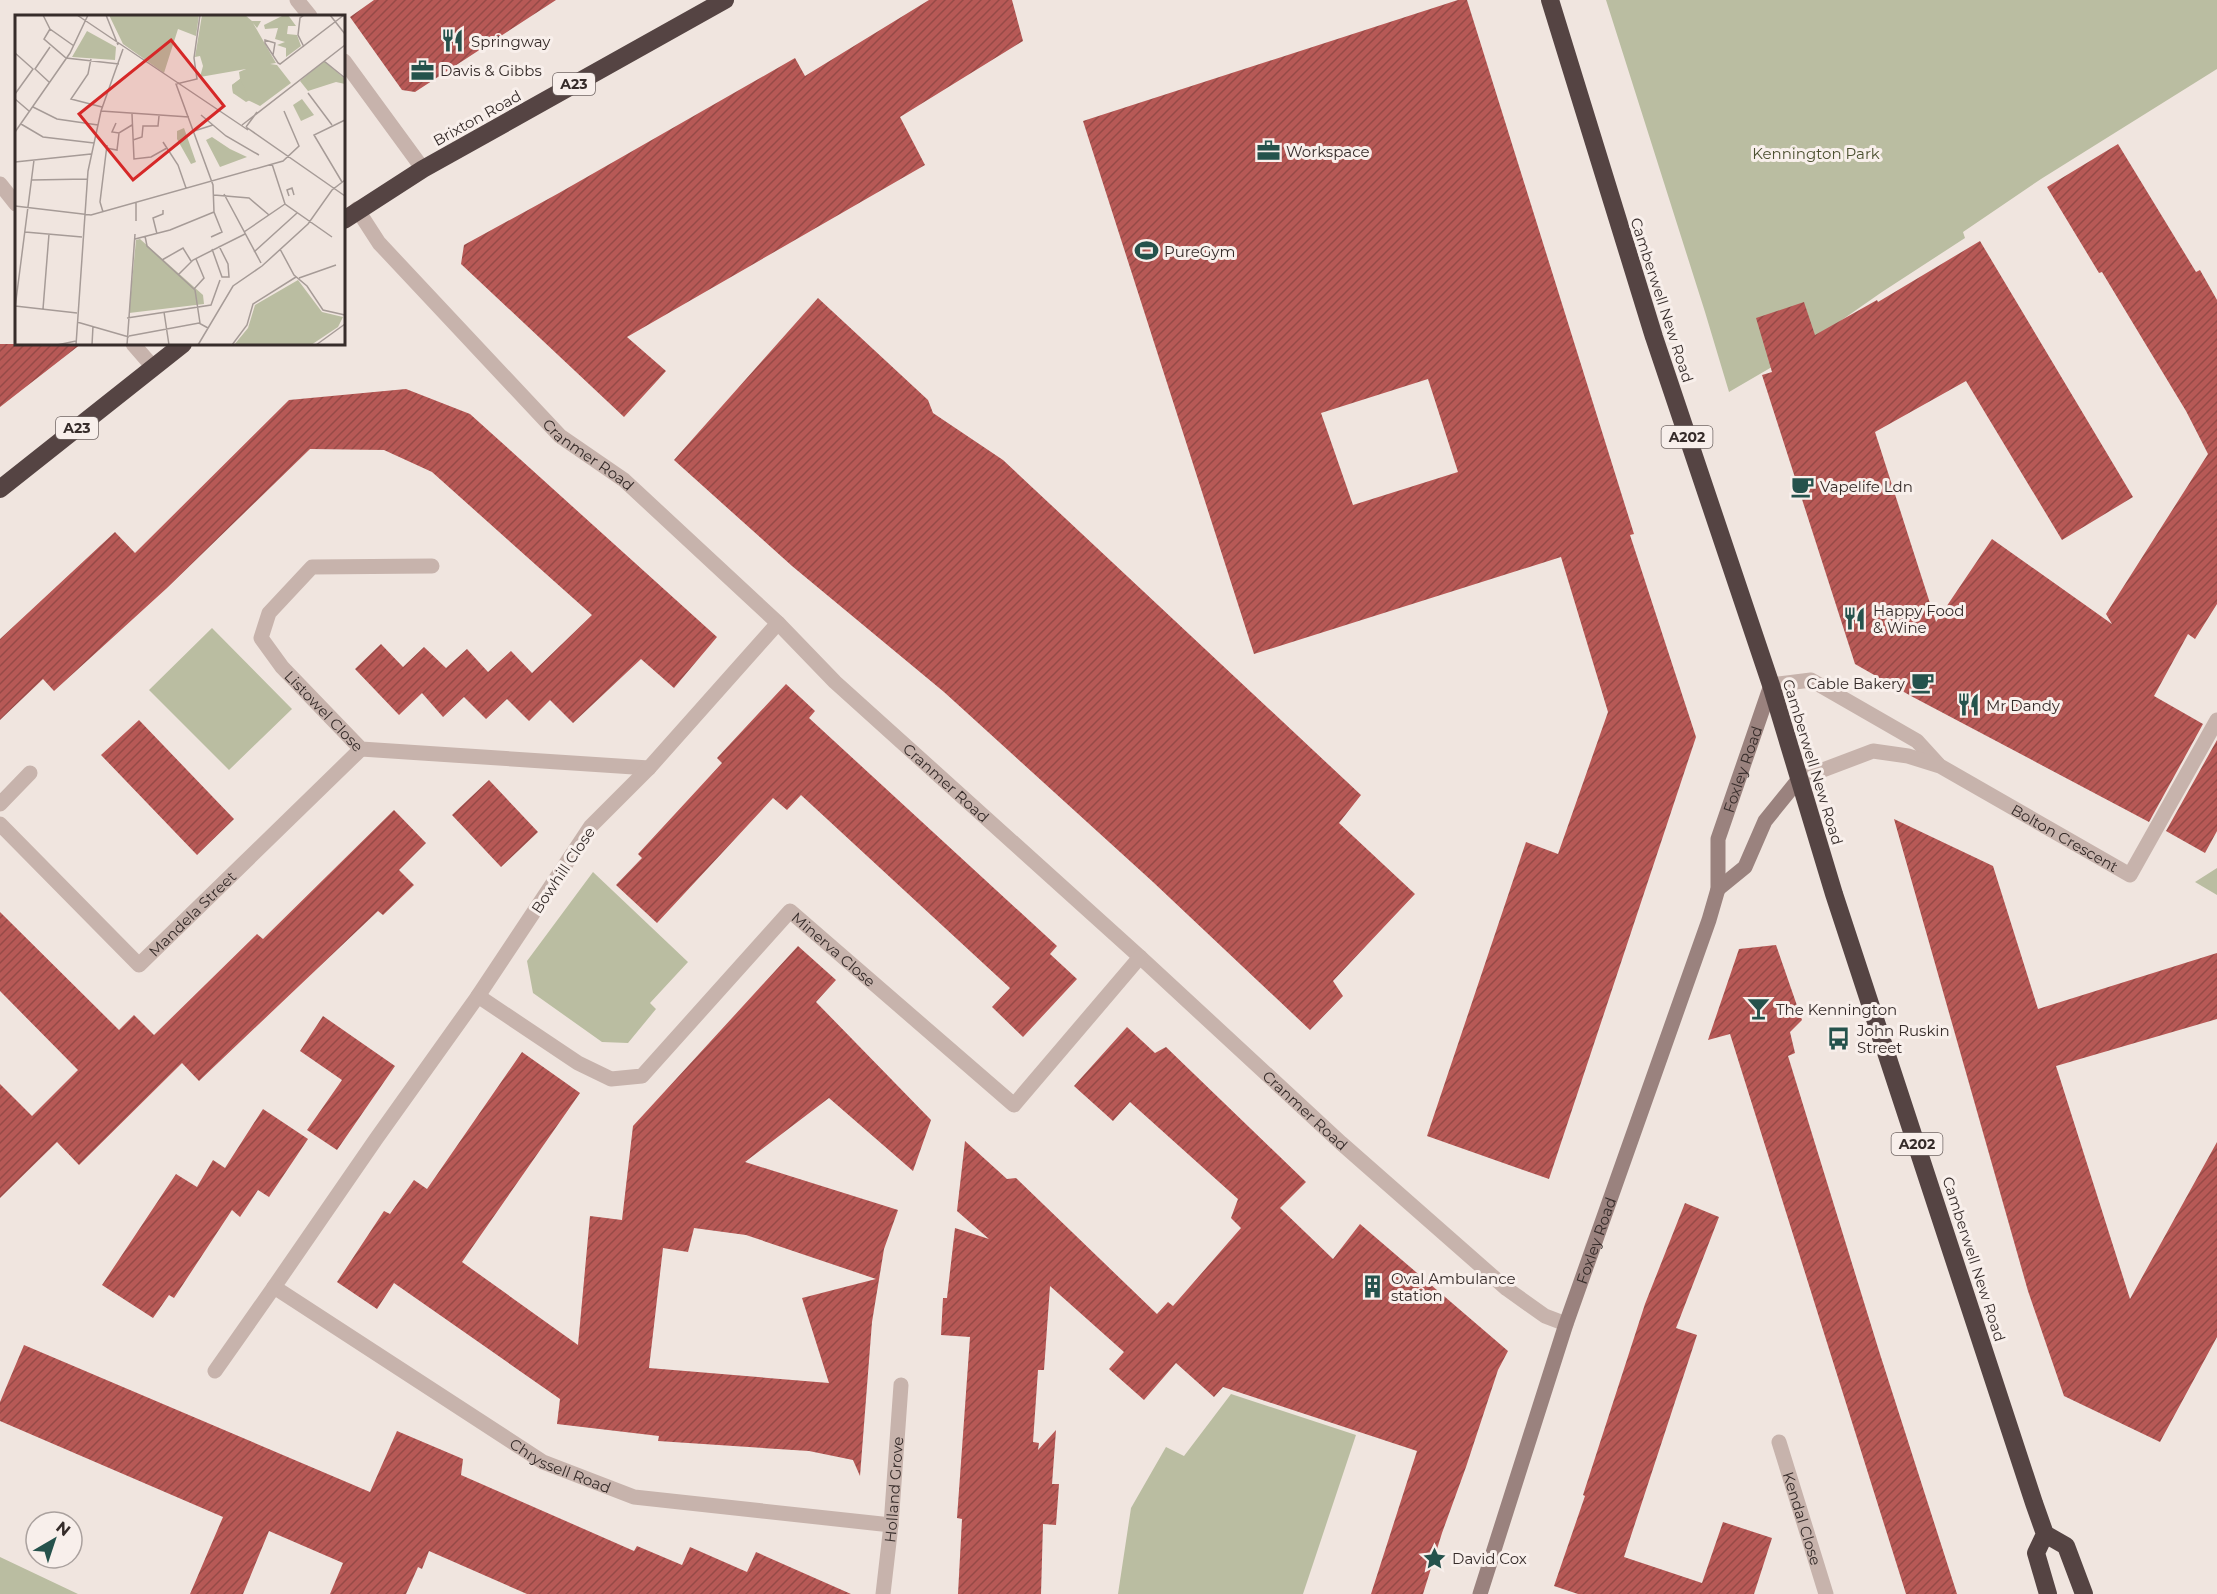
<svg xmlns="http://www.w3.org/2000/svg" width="2217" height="1594" font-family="Montserrat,sans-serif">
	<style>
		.green { fill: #babda1 }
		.building { fill: url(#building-hatch); fill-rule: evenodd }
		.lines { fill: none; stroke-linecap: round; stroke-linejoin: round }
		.street { stroke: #c7b3ac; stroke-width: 15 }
		.secondary { stroke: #9a827e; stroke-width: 15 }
		.highway { stroke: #554443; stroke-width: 18 }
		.labels { text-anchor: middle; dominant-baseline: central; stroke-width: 6; stroke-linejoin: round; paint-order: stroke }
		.shield { fill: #f8efeb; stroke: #706664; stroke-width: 1.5 }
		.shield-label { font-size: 14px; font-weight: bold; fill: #362c2a }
		.poi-label { font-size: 15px; fill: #362c2a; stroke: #f8efeb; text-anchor: start }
		.street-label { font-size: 15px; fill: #362c2a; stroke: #f8efeb }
		.park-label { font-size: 15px; fill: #4c5131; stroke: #f8efeb }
		.inset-road { fill: none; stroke: #a69b97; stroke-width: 1.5 }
		.view { fill: #d62828; fill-opacity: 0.15; stroke: #d62828; stroke-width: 3 }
		.inset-edge { fill: none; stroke: #362c2a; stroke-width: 3 }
	</style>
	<defs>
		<pattern id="building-hatch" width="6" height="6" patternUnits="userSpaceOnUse" patternTransform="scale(1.5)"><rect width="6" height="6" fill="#b75956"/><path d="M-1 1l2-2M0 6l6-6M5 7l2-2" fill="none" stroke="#964a47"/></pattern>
	</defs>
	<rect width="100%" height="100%" fill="#f0e5df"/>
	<!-- green -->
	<path class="green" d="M1606,0H2217V69L2041,179L1963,232L1965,238L1882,292L1826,331L1813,343L1729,392L1705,312Z
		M212,628L292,709L229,770L149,690Z
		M2217,868V895L2195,882Z
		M593,872L688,962L650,1003L656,1009L628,1043L602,1042L533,993L527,961Z
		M1231,1394L1356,1435L1303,1594H1118L1131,1508L1166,1447L1184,1456Z
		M0,1557L78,1594H0Z"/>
	<!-- building -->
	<path class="building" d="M374,0H556L415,92L402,90L350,17Z
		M929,0H1012L1023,41L900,117L925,165L627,337L666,371L624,417L461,264L464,245L559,193L795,58L805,76Z
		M1458,0H1467L1634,534L1630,535L1696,737L1549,1179L1427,1136L1526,842L1558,854L1608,712L1561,557L1254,654L1083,121ZM1428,379L1458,472L1353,505L1321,413Z
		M2118,144L2196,272L2200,270L2217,300V604L2195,639L2188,634L2154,696L2203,724L2149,822L1911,696L1855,664L1762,375L1772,372L1756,318L1804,302L1815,335L1877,300L1878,302L1980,241L2133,497L2062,540L1966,381L1875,432L1936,622L1992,539L2112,624L2106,614L2208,454L2186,411L2102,272L2099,273L2047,187Z
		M818,298L928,400L933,413L1003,460L1361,795L1339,823L1415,894L1333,981L1343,996L1310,1030L1153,882L944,692L792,566L674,460Z
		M0,344H81L0,407Z
		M406,389L470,414L717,637L674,688L641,659L573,723L550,700L529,721L507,699L486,719L464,697L443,717L422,693L399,715L355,669L381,644L403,667L424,647L446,668L467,649L488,672L511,651L532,673L592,615L432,472L384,450L310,449L167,588L54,691L43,679L0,720V639L115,532L135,553L289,400Z
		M786,684L815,711L809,718L1057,946L1050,954L1077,979L1023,1037L992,1007L1010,988L801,795L787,810L773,798L657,923L616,885L642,858L638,854L722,763L717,758Z
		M139,720L234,819L197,855L101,755Z
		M2217,740V831L2205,853L2166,831Z
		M489,780L538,832L501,867L452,815Z
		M394,810L426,843L399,870L414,885L383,915L378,911L199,1081L182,1063L79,1165L57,1142L0,1198V1084L32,1116L78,1070L0,991V912L119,1030L134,1015L154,1035L257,934L263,939Z
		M1894,819L1993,866L2038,1009L2217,953V1019L2056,1066L2130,1299L2217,1142V1337L2160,1442L2064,1396L2028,1291Z
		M1776,945L1802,1020L1790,1032L1795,1053L1788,1056L1879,1351L1957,1594H1906L1730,1034L1708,1040L1739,949Z
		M798,946L836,980L816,1002L931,1120L913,1171L829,1098L745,1162L898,1210L884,1249L872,1322L860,1476L853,1460L809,1451L658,1441L659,1436L557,1424L560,1399L394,1283L377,1309L337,1282L384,1211L390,1214L414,1180L427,1189L522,1052L580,1093L462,1262L578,1345L590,1216L622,1220L633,1126ZM694,1228L746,1235L876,1279L802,1298L829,1383L649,1368L663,1248L688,1252Z
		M323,1016L395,1066L337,1150L307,1130L342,1080L300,1051Z
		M1127,1027L1155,1053L1166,1047L1306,1182L1280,1208L1333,1259L1360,1224L1508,1351L1498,1370L1466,1467L1442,1533L1423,1594H1371L1417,1451L1223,1387L1214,1397L1176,1363L1144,1400L1109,1369L1124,1352L1050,1286L1044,1370H1038L1033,1442L1039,1443L1038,1450L1056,1430L1052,1484H1059L1056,1525L1043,1524L1041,1594H958L962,1519L957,1518L970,1337L941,1335L943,1298H947L955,1228L989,1239L957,1211L965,1141L1007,1179L1016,1178L1157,1314L1168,1302L1173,1306L1241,1228L1231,1218L1238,1199L1130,1102L1113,1121L1074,1086Z
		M263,1109L308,1139L269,1197L258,1190L240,1217L232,1210L174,1298L169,1295L153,1318L102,1285L176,1174L197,1187L213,1160L225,1168Z
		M1685,1203L1719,1217L1676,1328L1697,1335L1624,1557L1702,1583L1723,1522L1772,1538L1754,1594H1578L1554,1586L1585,1496L1583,1495L1645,1304Z
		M24,1345L370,1492L397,1431L463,1459L461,1475L634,1551L637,1546L682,1565L690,1547L747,1572L756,1552L851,1594H527L429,1551L422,1569L418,1567L406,1594H330L343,1563L269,1531L243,1594H190L223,1517L0,1421V1402Z"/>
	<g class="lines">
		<!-- street -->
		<g class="street">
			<path d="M297,0L310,16"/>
			<path d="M344,61L423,169"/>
			<path d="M0,184L16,204"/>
			<path id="s1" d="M357,209L379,243L560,436L624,480L778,623L835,682L1140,957L1341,1143L1507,1289L1545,1316L1566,1324"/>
			<path d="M133,344L153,367"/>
			<path id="s2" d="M432,566L312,567L269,613L261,638L282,667L361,749L649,768"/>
			<path id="s3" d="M778,623L649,768L591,826L478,996L376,1139L274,1287L543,1462L634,1497L891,1525"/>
			<path d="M1771,685L1811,680L1917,741L1938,764"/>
			<path id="s4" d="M1799,779L1873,751L1908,756L1940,766L2130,875L2217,720"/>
			<path d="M0,804L30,773"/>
			<path id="s5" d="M0,824L139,965L361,749"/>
			<path id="s6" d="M478,996L578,1063L611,1079L642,1076L790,911L1014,1105L1140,957"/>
			<path d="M215,1371L274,1287"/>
			<path id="s7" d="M1779,1442L1826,1594"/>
			<path id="s8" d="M883,1594L891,1525L901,1385"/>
		</g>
		<!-- secondary -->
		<g class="secondary">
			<path d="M1718,889L1745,867L1765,821L1799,779"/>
			<path id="s9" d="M1480,1594L1566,1324L1709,920L1718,889V839L1771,685"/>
		</g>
		<!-- highway -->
		<path class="highway" d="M1550,0L1654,337L1771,685L1834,894L2034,1503L2045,1534L2066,1546L2084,1594
			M344,220L423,169L725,0
			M0,489L183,344
			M2045,1534L2036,1553L2048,1594"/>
	</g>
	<!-- icons -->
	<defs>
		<symbol id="restaurant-bare" viewBox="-9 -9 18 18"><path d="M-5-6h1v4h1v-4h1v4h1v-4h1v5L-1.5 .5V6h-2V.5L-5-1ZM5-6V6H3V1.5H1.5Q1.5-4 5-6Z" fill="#25524c" stroke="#f8efeb" stroke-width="2.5" paint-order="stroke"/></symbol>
		<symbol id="office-bare" viewBox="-9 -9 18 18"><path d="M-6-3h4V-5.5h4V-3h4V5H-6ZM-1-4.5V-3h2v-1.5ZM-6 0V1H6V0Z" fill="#25524c" stroke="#f8efeb" stroke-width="2.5" paint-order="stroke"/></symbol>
		<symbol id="stadium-bare" viewBox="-9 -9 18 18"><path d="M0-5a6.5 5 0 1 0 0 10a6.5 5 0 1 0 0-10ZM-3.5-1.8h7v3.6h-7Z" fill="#25524c" stroke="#f8efeb" stroke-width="2.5" paint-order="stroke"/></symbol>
		<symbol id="cafe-bare" viewBox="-9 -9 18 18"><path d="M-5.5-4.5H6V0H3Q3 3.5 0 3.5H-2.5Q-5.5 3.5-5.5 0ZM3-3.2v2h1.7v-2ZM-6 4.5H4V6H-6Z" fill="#25524c" stroke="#f8efeb" stroke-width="2.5" paint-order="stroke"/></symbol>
		<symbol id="bar-bare" viewBox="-9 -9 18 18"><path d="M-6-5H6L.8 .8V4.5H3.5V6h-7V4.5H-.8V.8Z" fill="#25524c" stroke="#f8efeb" stroke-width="2.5" paint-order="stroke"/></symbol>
		<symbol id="bus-bare" viewBox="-9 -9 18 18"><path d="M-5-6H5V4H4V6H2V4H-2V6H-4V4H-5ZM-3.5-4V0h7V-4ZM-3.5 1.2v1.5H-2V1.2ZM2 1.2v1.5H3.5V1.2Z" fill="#25524c" stroke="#f8efeb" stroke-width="2.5" paint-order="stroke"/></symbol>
		<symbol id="building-bare" viewBox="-9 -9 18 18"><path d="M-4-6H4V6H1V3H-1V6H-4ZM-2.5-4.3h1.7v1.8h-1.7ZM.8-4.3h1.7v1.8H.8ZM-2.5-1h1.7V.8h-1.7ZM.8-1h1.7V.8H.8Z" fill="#25524c" stroke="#f8efeb" stroke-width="2.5" paint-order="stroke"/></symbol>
		<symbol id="sight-bare" viewBox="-9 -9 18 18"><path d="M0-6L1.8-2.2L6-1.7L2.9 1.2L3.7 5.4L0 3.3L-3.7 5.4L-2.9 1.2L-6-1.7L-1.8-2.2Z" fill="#25524c" stroke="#f8efeb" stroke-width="2.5" paint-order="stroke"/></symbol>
	</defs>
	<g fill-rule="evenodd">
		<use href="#restaurant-bare" x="436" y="24" width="33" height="33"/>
		<use href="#office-bare" x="406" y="54" width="33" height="33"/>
		<use href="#office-bare" x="1252" y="134" width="33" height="33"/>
		<use href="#stadium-bare" x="1130" y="234" width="33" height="33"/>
		<use href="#cafe-bare" x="1786" y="470" width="33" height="33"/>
		<use href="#restaurant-bare" x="1838" y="602" width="33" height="33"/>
		<use href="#cafe-bare" x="1906" y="666" width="33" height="33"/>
		<use href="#restaurant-bare" x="1952" y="688" width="33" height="33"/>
		<use href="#bar-bare" x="1742" y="992" width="33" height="33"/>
		<use href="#bus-bare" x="1822" y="1022" width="33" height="33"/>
		<use href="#building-bare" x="1356" y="1270" width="33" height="33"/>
		<use href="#sight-bare" x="1418" y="1542" width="33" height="33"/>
	</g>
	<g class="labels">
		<!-- shield labels -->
		<g class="shield">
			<rect x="553" y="73" width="42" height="22" rx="4.5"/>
			<rect x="56" y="417" width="42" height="22" rx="4.5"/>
			<rect x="1661.5" y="426" width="51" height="22" rx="4.5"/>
			<rect x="1891.5" y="1133" width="51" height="22" rx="4.5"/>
		</g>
		<g class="shield-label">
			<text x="574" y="84">A23</text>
			<text x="77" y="428">A23</text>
			<text x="1687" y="437">A202</text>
			<text x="1917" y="1144">A202</text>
		</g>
		<!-- poi labels -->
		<g class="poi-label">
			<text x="471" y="41">Springway</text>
			<text x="440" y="70">Davis &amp; Gibbs</text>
			<text x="1286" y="151">Workspace</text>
			<text x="1164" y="251">PureGym</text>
			<text x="1820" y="486">Vapelife Ldn</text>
			<text x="1873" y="610">Happy Food<tspan x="1873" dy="17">&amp; Wine</tspan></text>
			<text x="1905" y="683" text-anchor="end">Cable Bakery</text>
			<text x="1986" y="705">Mr Dandy</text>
			<text x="1776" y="1009">The Kennington</text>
			<text x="1857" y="1030">John Ruskin<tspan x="1857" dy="17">Street</tspan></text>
			<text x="1391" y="1278">Oval Ambulance<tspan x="1391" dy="17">station</tspan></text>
			<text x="1452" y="1558">David Cox</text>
		</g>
		<!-- street labels -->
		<g class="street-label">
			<text transform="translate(477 118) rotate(-29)">Brixton Road</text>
			<text transform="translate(1662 300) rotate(72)">Camberwell New Road</text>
			<text stroke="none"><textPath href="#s1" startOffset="339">Cranmer Road</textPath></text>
			<text stroke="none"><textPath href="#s2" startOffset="306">Listowel Close</textPath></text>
			<text transform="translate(1813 762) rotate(73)">Camberwell New Road</text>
			<text stroke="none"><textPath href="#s9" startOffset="868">Foxley Road</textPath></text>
			<text stroke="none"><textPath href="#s1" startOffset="825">Cranmer Road</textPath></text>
			<text stroke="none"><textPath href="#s4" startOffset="292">Bolton Crescent</textPath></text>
			<text transform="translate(563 870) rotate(-56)">Bowhill Close</text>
			<text stroke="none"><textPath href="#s5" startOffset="272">Mandela Street</textPath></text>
			<text stroke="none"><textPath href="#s6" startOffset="468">Minerva Close</textPath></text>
			<text stroke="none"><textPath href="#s1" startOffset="1311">Cranmer Road</textPath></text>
			<text stroke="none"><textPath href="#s9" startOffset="372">Foxley Road</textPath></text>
			<text transform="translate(1974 1259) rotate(72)">Camberwell New Road</text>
			<text stroke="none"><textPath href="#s3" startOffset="1174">Chryssell Road</textPath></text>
			<text stroke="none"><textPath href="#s8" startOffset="105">Holland Grove</textPath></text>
			<text stroke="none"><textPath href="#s7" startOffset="80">Kendal Close</textPath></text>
		</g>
		<!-- park labels -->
		<g class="park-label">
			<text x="1816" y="153">Kennington Park</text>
		</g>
	</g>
	<!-- overview -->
	<g transform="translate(15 15)">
		<rect width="330" height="330" fill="#f0e5df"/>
		<path d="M94,0H184L181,21L163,14L149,58L108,29ZM187,0H230L237,6H246L242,13L238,8L261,48L255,49L262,50L276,68L245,91L218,78L217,70L225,64L224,57L231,54L185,62L188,51L185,41L180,42ZM269,0H273L281,11H273L272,19L282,20L286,31L271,42V33L262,30L270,27L260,24L263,13L250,14L249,10ZM72,16L101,32L100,45L57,42ZM309,46L330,64V69L321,67L293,76L285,66ZM287,84L299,100L286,106L278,90ZM169,113L181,147L176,149L162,124V116ZM197,122L215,134L232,142L205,152L191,125ZM125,224L188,280L189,289L114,298L121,225ZM283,265L307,297L328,302L323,312L296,330H219L233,313L240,290Z" fill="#babda1"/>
		<path d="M225,64L235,85L231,87L218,78L217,70Z" fill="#babda1"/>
		<path class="inset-road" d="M28,0L35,14L59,31M62,0L233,115M91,0L103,30M185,0L179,43L182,64L161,69L198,170L199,197L207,217L196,222M315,0L330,19M35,14L29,24L51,43L104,49M289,32L283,20L285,3L289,0M0,38L18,54L0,79M258,40L260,28L250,25V28L263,48L265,49L329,0M76,44L73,59L56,84L87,92M309,46L330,63M34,67L20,54L35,32M293,78L317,110M0,84L14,96M18,92L42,104L83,110M86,96L174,102M117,99L119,144L136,142L152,133M186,100L211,121L244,140M101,108L97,117L104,118L117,110M6,109L28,122L79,128M227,110L330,30M231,112L242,97M231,112L330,181M179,116L198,110M0,117L55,38L73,0M118,125L127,122L128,111H143L144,101M148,127L163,150L171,173M91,133L102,135L104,118M0,147L76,139M257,149L270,189L317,222M17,165L72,164M327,167L299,120L330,105M209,179L246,248M199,180L234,183L254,200M274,181L272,175L277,173L279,180M0,191L76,200L268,146L284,131L269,96M88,197L85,187L92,130M121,206V187M10,217L67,222M229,217L270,189M142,219L138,203L148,199V195M130,221L132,231L180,275L185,308M120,224L155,215L199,197M197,234L207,262H214L213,249L204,231M265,234L279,260L292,271L308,295L330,300M239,237L282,198M147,245L168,233L176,246M163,260L178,245L230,219M284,263L321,250M179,274L189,263L181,244M0,291L62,298M0,293L19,145M28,294L34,219M149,297L154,330M112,303L196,290L205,265M62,307L114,322M114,321L184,308L193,313M42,330L61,326M61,330L73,156L86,96L108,34M77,330L78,311M112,330L120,219M183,330L218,271L247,251L293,209L317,175L330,165M217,330L232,310L238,289L281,262M301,330L330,309"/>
		<path class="view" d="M156,25L209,91L118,165L64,99Z"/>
		<rect width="330" height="330" class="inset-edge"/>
	</g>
	<!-- north arrow -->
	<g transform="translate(54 1540) rotate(39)"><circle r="28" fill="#f8efeb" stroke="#aaa19e" stroke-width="1.5"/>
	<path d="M0-4.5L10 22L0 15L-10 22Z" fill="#25524c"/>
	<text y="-9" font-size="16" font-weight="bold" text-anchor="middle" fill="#362c2a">N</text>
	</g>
</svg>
